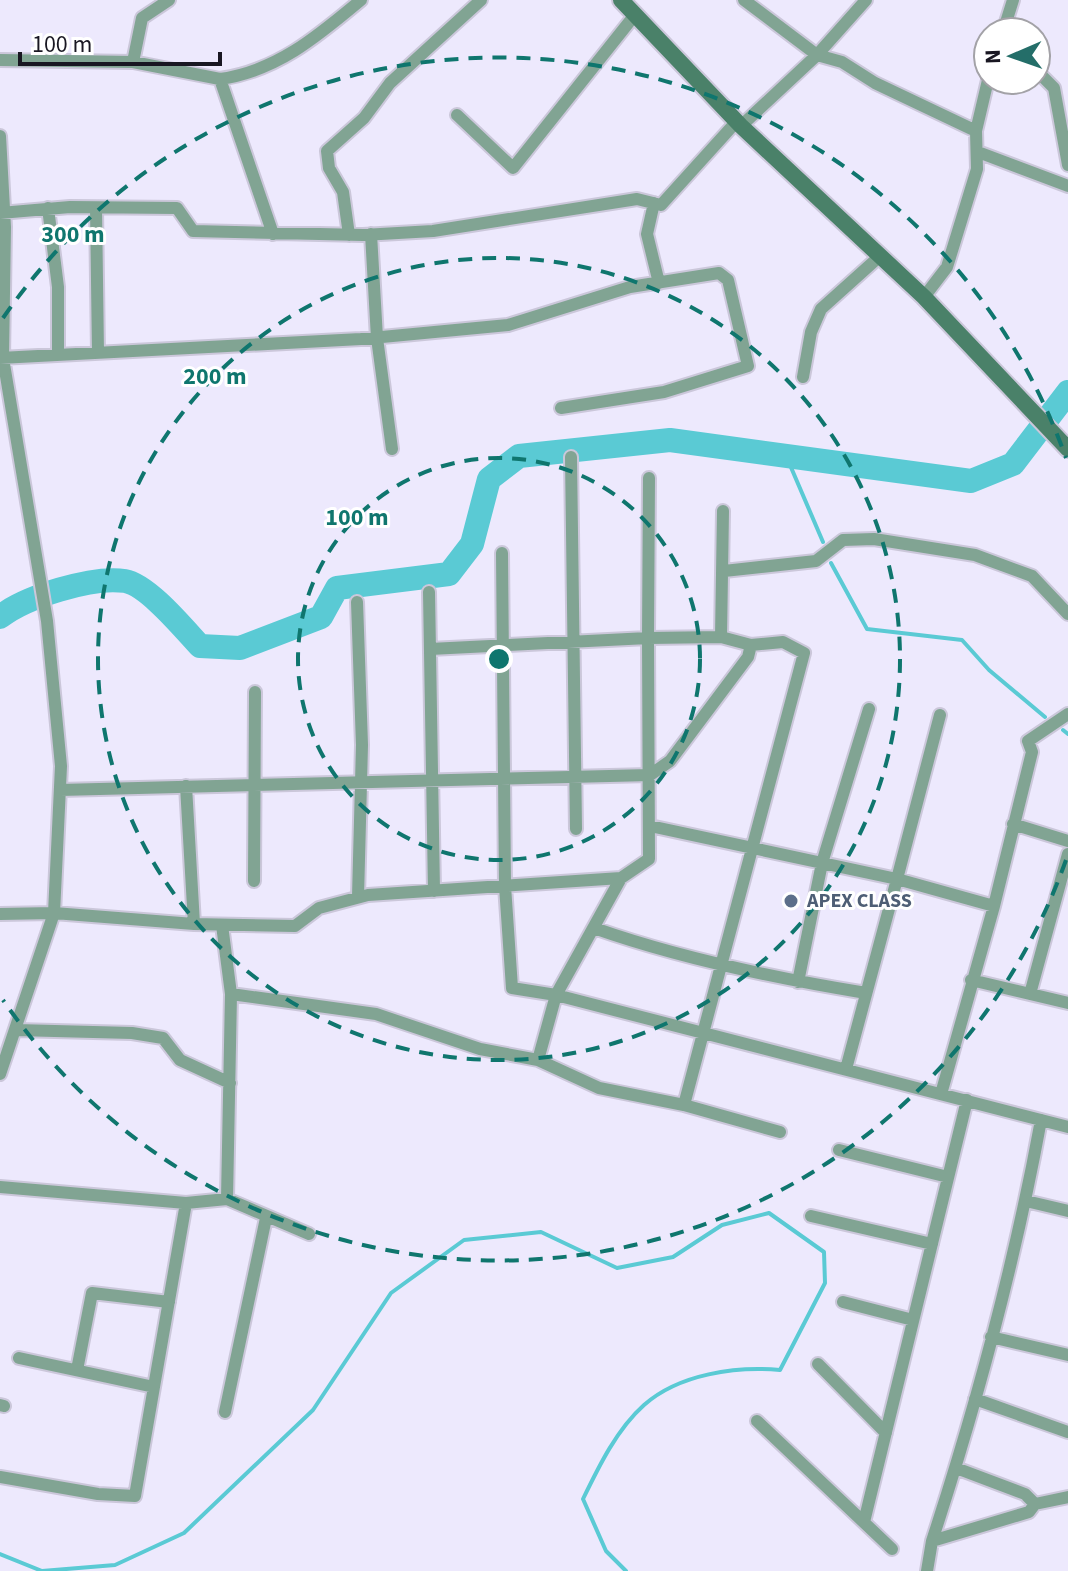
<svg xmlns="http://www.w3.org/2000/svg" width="1068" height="1571" font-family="'Source Sans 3',sans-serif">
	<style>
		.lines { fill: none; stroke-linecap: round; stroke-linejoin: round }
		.stream { stroke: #5acad4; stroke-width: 4 }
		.river { stroke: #5acad4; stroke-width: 24 }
		.street-casing { stroke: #cbc7da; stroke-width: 16 }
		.secondary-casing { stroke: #cbc7da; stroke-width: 20 }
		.street { stroke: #81a493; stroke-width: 12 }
		.secondary { stroke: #4a8169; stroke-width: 16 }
		.ring { fill: none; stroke: #0f766e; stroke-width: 4; stroke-dasharray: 14 10 }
		.service-dot { fill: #5c6f8a; stroke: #fff; stroke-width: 3 }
		.labels { text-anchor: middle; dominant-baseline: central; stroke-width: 6; stroke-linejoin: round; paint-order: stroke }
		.service-label { font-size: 20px; font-weight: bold; fill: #4e5e75; stroke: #fff; text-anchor: start }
		.centre { fill: #0f766e; stroke: #fff; stroke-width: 4 }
		.ring-label { font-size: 24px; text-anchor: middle; font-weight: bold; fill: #0f766e; stroke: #fff; stroke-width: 6; stroke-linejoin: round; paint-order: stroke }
	</style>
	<rect width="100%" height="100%" fill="#ede9fd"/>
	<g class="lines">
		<!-- stream -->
		<path class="stream" d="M787,458L823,542
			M831,563L867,629L962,640L989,670L1045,717
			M1063,730L1068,734
			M0,1554L42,1571L115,1565L184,1533L313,1410L391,1293L464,1240L541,1232L617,1268L673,1257L722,1225L769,1213L824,1252L825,1283L780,1370C736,1366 679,1374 644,1405C617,1429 599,1466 583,1499L606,1551L626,1571"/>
		<!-- river -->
		<path class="river" d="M0,617C25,597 92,576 125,581C148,585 184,629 200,646L240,648L321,617L337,588L449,574L472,544L489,479L519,456L670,440L971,481L1013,464L1068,392"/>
		<defs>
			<path id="street" d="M744,0L817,55L842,62L875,83L976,131
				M1003,32L1013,0
				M0,60L133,62L220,79L273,234
				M133,62L142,18L169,0
				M1036,70L1054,88L1068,165
				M220,79C277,71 318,36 361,0
				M457,115L513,168L634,16
				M741,126L817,55L866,0
				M0,136L5,227L3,358L47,621L61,766L54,913L0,1074
				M978,152L1068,186
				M654,203L647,234L659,283
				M48,208L58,287V355
				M96,208L98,353
				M0,213L70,207L177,208L193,231L363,235L433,231L637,199L661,205L737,121
				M371,234L377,338L392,449
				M349,235L343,192L329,168L327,151L364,118L390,83L481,0
				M924,297L947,267L977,169L976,131L988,80
				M0,358L361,339L508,325L630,287L719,273L728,280L748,366L664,392L561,408
				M803,377L811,332L821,309L880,256
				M571,457L576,829
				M502,553L505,886L512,988L556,995L538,1060
				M724,571L816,561L843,540L874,539L975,555L1032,576L1068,614
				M429,592L434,891
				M357,602L362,745L358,897
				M721,637L723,511
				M940,715L897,879L994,906
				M186,786L194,924
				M60,790L650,775L670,761L748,657L751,645
				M1013,824L1068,841
				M650,826L897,879L846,1069
				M621,878L556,995L1068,1127
				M254,881L255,692
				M0,914L54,913L194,924L295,926L319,908L368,895L621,878L649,859L648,638L430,649
				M594,928C682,959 774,978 866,993
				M971,980L1068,1003
				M798,982L822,863L869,709
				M231,994L376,1014L480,1049L538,1060L599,1088L684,1105L804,653L783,642L751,645L721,637L648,638L649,478
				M1030,994L1068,854
				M16,1030L132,1033L163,1038L180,1060L230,1083
				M941,1094L994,906L1032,752L1028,741L1068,714
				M684,1105L780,1132
				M839,1150L948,1177
				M0,1187L186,1203L135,1496L98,1494L0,1477
				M227,1199L309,1234
				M1026,1201L1068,1211
				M186,1203L227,1199L231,994L222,925
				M811,1216L932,1244
				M843,1302L913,1320
				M991,1337L1068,1355
				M19,1358L154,1387
				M818,1364L886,1433
				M77,1370L92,1293L169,1302
				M975,1399L1068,1432
				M0,1405L4,1406
				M225,1412L266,1218
				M757,1421L892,1549
				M956,1468L1025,1494L1035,1504
				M864,1522L967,1100
				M932,1541C977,1403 1015,1262 1041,1120
				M927,1571L932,1541L1029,1512L1035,1504L1068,1497"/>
			<path id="secondary" d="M621,0L741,126L924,297L1068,449"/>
		</defs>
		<!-- street casing -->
		<use href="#street" class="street-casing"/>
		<!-- secondary casing -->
		<use href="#secondary" class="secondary-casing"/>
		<!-- street -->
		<use href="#street" class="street"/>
		<!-- secondary -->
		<use href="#secondary" class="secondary"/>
	</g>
	<!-- distance rings -->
	<g class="ring">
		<circle cx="499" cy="659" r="201"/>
		<circle cx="499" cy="659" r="401"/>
		<path d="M1066 860A602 602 0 0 1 3 1000M3 318A602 602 0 0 1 1066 458"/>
	</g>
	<!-- markers -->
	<circle class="service-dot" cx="791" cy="901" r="8"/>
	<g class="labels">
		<!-- service labels -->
		<g class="service-label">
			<text x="807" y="901">APEX CLASS</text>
		</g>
	</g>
	<circle cx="499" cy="659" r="12" class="centre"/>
	<g class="ring-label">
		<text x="73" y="242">300 m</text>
		<text x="215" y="384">200 m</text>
		<text x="357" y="525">100 m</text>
	</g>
	<!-- north arrow -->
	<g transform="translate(1012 56) rotate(268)"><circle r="38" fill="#ffffff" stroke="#a3a2a7" stroke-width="2"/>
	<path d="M0-6L14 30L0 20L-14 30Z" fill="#246e69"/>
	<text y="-12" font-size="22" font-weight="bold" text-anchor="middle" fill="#191722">N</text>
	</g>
	<!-- scale -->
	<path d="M20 52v12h200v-12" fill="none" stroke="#191722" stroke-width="4"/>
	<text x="32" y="52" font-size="24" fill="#191722" stroke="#ffffff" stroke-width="6" paint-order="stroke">100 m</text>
</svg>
